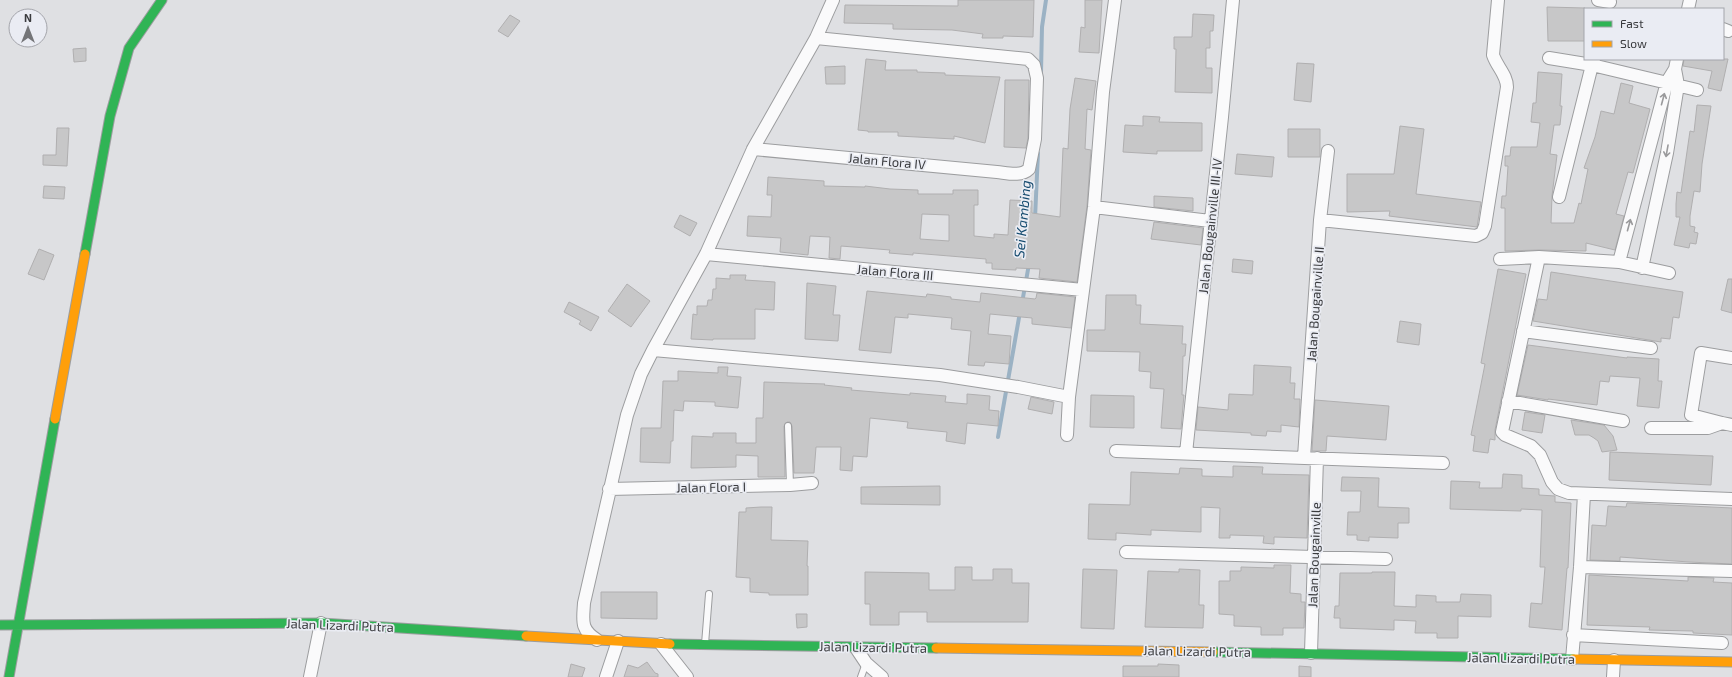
<svg xmlns="http://www.w3.org/2000/svg" width="1732" height="677" font-family="'Exo 2',sans-serif">
	<style>
		.lines { fill: none; stroke-linecap: round; stroke-linejoin: round }
		.stream { stroke: #9bb2c4; stroke-width: 4 }
		.building { fill: #c7c7c8; stroke: #b0afb0; fill-rule: evenodd }
		.lane-casing { stroke: #9c9d9f; stroke-width: 8 }
		.street-casing { stroke: #9c9d9f; stroke-width: 14 }
		.fast-casing { stroke: #9c9d9f; stroke-width: 11 }
		.slow-casing { stroke: #9c9d9f; stroke-width: 11 }
		.lane { stroke: #fafafb; stroke-width: 6 }
		.street { stroke: #fafafb; stroke-width: 12 }
		.fast { stroke: #30b455; stroke-width: 9 }
		.slow { stroke: #ff9f0a; stroke-width: 9 }
		.oneway { stroke: #9a9a9c }
		.labels { text-anchor: middle; dominant-baseline: central; stroke-width: 3.5; stroke-linejoin: round; paint-order: stroke }
		.street-label { font-size: 13px; fill: #3a3b3e; stroke: #eaecf3 }
		.water-label { font-size: 14px; font-style: italic; fill: #144a6e; stroke: #eaecf3 }
	</style>
	<rect width="100%" height="100%" fill="#dfe0e3"/>
	<g class="lines">
		<!-- stream -->
		<path class="stream" d="M1041,72L1042,27L1046,0
			M1035,218L1038,153
			M1022,303L1029,264
			M998,437L1020,312"/>
	</g>
	<!-- building -->
	<path class="building" d="M958,0H1034L1033,37L1003,36V38H982L983,34L952,30L893,29V24L844,23L845,5L958,6Z
		M1085,0H1102L1099,53L1079,52L1081,27L1085,28Z
		M1547,7L1585,8V41H1548Z
		M1193,14L1214,15L1213,31H1210V48H1206V68H1212V93L1175,92L1176,49H1174V37H1192Z
		M510,15L520,21L508,37L498,31Z
		M86,48V61L74,62L73,49Z
		M866,59L886,61L885,70H917V72L945,73V75L1000,77L985,143L954,136V139L917,137L898,136V132H868V131L858,130Z
		M1684,59H1728L1721,91L1708,88L1712,71L1683,66Z
		M1297,63L1314,64L1311,102L1294,100Z
		M845,66V84H826L825,67Z
		M1538,72L1562,74L1560,106H1562L1560,125H1554L1550,154L1557,155L1552,196L1551,223H1574L1579,203L1581,204L1588,169L1584,168L1595,137L1601,111L1614,114L1621,83L1633,86L1629,103L1650,109L1633,173L1628,172L1616,214L1624,216L1615,250L1586,243V251L1539,250L1505,251V208H1501L1502,196H1506L1508,166H1505V156H1510L1511,147H1537L1540,123L1531,122L1533,103H1536Z
		M1075,78L1096,81L1092,110L1087,109L1085,149L1091,150L1087,206L1077,282L1039,278L1040,269L1016,268V270L992,269V263H986V259L913,253V255L889,253L890,250L841,246L840,259L829,258L830,237L810,236L808,255L780,252L781,238L747,236L748,216L771,217L772,195H767L768,177L824,181V186L865,187V186L890,189L918,190V194H953V190H978V205H974V236L994,238V234L1008,235L1010,200L1032,201V213L1060,217L1063,148L1068,149L1070,109ZM922,214L949,215V241L920,239Z
		M1005,80H1029L1028,138L1026,148L1004,147Z
		M1697,105L1711,106L1702,164L1700,192L1694,191L1690,216V226L1695,227L1694,232L1698,233L1696,244L1690,243L1689,248L1674,245L1680,217H1676V204L1677,192L1681,193L1690,131L1694,132Z
		M1143,116L1160,117L1159,122L1202,123V151H1157V154L1123,152L1125,125L1143,126Z
		M1400,126L1424,129L1416,194L1481,202L1477,227L1389,216L1390,211L1347,212V174H1394Z
		M57,128H69L67,166L43,165V155H56Z
		M1288,129H1320V157H1288Z
		M1237,154L1274,157L1272,177L1235,174Z
		M44,186L65,187L64,199L43,198Z
		M1154,196L1193,198V211L1154,207Z
		M680,215L697,223L690,236L674,227Z
		M1154,222L1203,228L1201,245L1151,239Z
		M39,249L54,255L44,280L28,274Z
		M1233,259L1253,261L1252,274L1232,272Z
		M1498,269L1526,274L1495,430V440L1490,439L1488,453L1473,451L1475,436L1471,435L1485,364L1481,363Z
		M1551,272L1683,292L1679,318L1673,317L1670,339L1661,338V342L1533,321L1538,299L1547,300Z
		M730,275H746L745,280L775,282L774,310L755,309V339H713V340L691,339L693,314L697,315V306H707L708,300H712L713,289H716V278L730,279Z
		M1728,279H1732V313L1721,310Z
		M807,283L836,286L833,315H840L838,341L805,339Z
		M627,284L650,301L631,327L608,311Z
		M867,291L926,297L927,294L951,297V299L980,302L981,293L1035,299L1036,298L1037,293L1075,297L1071,328L1032,324V318L990,314L988,334L1011,336L1009,364L985,362L984,366L968,365L971,331L951,329L952,318L908,314V318L895,317L891,353L859,350Z
		M1106,295H1136V305H1141L1140,324L1183,326L1182,344H1186L1185,356H1183L1182,395H1184L1183,406L1181,429L1161,428L1164,389L1150,388L1151,372L1139,371L1140,352L1087,351V330H1105Z
		M569,302L599,317L591,331L579,324L581,321L564,312Z
		M1400,321L1421,324L1419,345L1397,342Z
		M1528,345L1627,358V357L1659,359L1658,381H1662L1659,408L1637,406L1640,378L1610,376L1609,382L1600,381L1597,405L1548,399V400L1517,395Z
		M1254,365L1291,367L1290,383H1295L1294,399H1300L1299,427L1281,425V432L1267,431L1266,436L1251,435V433L1196,430L1198,407L1228,410L1229,394L1253,395Z
		M718,367H728L727,376L741,377L738,408L715,406V402L684,401L683,411L674,410L673,441H671L670,463L640,462L641,428H661L663,381H678V371L718,373Z
		M764,382L825,384L824,385L852,388L851,390L910,395V393L946,396L945,402L967,404V394L990,396L989,410L999,411L998,426L967,423L965,444L946,441L947,432L907,428L908,422L870,418L867,457L853,456L852,471L840,470L841,447H816L814,473H794L792,426L790,422H787L784,426L785,477H758V456L736,455V467L691,468L692,436L713,437V433H736V443H756V418H763Z
		M1091,395L1134,396V428L1090,427Z
		M1031,397L1054,402L1052,414L1028,409Z
		M1315,400L1389,406L1386,440L1327,436L1326,451H1312Z
		M1525,412L1545,415L1542,433L1522,430Z
		M1571,420L1604,425L1613,436L1617,450L1602,452L1598,441L1594,438L1589,435H1575Z
		M1610,452L1713,456L1711,485L1609,480Z
		M1233,466L1263,467L1262,474L1309,475L1307,538L1274,537V544L1263,543L1264,536L1230,535V538H1219L1220,508L1201,507V532L1151,530V535L1116,533V540L1088,539L1089,504L1130,505L1131,472L1179,474L1180,468L1202,469V476L1233,477Z
		M1503,474L1522,475V488L1539,489V495L1555,496V502L1571,503L1568,568H1567L1562,630L1529,627L1531,603L1542,604L1545,567H1540L1542,510L1521,509V511L1450,509L1451,481L1480,482L1479,488H1502Z
		M1342,477L1379,478L1378,507L1409,508V523H1398V538L1369,537V541L1357,540V535H1347L1348,512H1360L1361,491H1341Z
		M940,486V505L861,504V487Z
		M1627,503L1732,508V564L1689,562L1620,557V561L1590,560L1592,525L1606,526L1608,506L1626,507Z
		M761,507H772L771,540L808,541L807,566H808V595H769V593L750,592V578L736,577L739,512H746V508Z
		M1274,565H1291L1290,593L1301,594V602H1305L1304,628H1283V635H1261V627L1234,626V615L1219,614V581H1230V571H1241V567L1274,568Z
		M955,567H972V580H993V569H1012V583H1029L1028,622H927V612H899V625H870V604H865V572L929,573V590H955Z
		M1083,569L1117,570L1114,629L1081,628Z
		M1179,569L1200,570L1199,605H1204L1203,628L1145,627L1148,571L1179,572Z
		M1372,572H1395L1394,606L1416,607V595L1436,596V602H1460L1461,594L1491,595V617L1458,616V638H1437V633H1415L1416,621L1394,620V630L1340,628V618H1334L1335,606H1339L1340,573H1372Z
		M1589,575L1688,581V577L1714,578L1713,582L1732,583V635L1693,633V631L1649,630L1650,627L1587,625Z
		M601,592H657V619L601,618Z
		M796,614H807V627L797,628Z
		M647,662L655,673L658,674V677H624L628,665L638,668Z
		M571,664L585,668L582,677H568Z
		M1158,664L1179,665V677H1123V666H1158Z
		M1299,666L1311,667V677H1299Z"/>
	<g class="lines">
		<defs>
			<path id="lane" d="M788,426L790,485
				M705,644L709,594
				M861,677L866,663"/>
			<path id="street" d="M1598,0L1610,2
				M1688,9L1690,0
				M1723,29L1728,31
				M1549,58L1592,65L1559,197
				M1594,59L1592,65L1697,90
				M753,149L997,172C1007,173 1021,177 1029,169L1035,139L1037,78L1034,65L1028,59L816,38
				M1094,207L1210,221
				M1320,220L1476,236L1482,233L1485,226L1507,87C1507,75 1497,67 1493,55L1498,0
				M706,254L1083,290
				M1500,259L1539,257
				M1619,262L1667,82L1675,69L1677,59
				M1642,268L1667,153L1678,85L1675,69
				M1669,273L1619,262L1539,257L1502,432L1505,435L1531,446L1540,455L1552,482L1558,489L1569,493L1732,499
				M1523,331L1651,348
				M653,350L940,375L1018,387L1069,397
				M1508,401L1623,421
				M1722,423L1691,415L1701,353L1732,358
				M1651,428H1708L1722,423L1732,425
				M1067,435L1069,397L1094,207L1103,92L1115,0
				M1116,451L1443,463
				M1186,453L1222,117L1233,0
				M1304,457L1320,220L1328,151
				M609,489L790,485L812,483
				M1126,552L1386,559
				M1580,567L1732,571
				M1573,635L1722,643
				M597,640C580,629 583,621 584,603L627,415L641,374L653,350L706,254L753,149L816,38L833,0
				M661,644L687,677
				M856,648L866,663L882,677
				M1311,653L1317,458
				M1572,659L1580,567L1584,494
				M310,677L321,623
				M606,677L618,641
				M1613,677L1614,660"/>
			<path id="fast" d="M85,254L110,116L129,48L162,0
				M0,625L321,623L526,636
				M670,644L936,648
				M1213,652L1573,659
				M9,677L55,419"/>
			<path id="slow" d="M55,419L85,254
				M526,636L670,644
				M936,648L1213,652
				M1573,659L1732,662"/>
		</defs>
		<!-- lane casing -->
		<use href="#lane" class="lane-casing"/>
		<!-- street casing -->
		<use href="#street" class="street-casing"/>
		<!-- fast casing -->
		<use href="#fast" class="fast-casing"/>
		<!-- slow casing -->
		<use href="#slow" class="slow-casing"/>
		<!-- lane -->
		<use href="#lane" class="lane"/>
		<!-- street -->
		<use href="#street" class="street"/>
		<!-- fast -->
		<use href="#fast" class="fast"/>
		<!-- slow -->
		<use href="#slow" class="slow"/>
	</g>
	<!-- one-way arrows -->
	<defs><path id="oneway-shaft" d="M-6 0H5M1.5-3L5.5 0L1.5 3" fill="none" stroke-width="1.6" stroke-linecap="round" stroke-linejoin="round"/></defs>
	<g class="oneway">
		<use href="#oneway-shaft" transform="translate(1663 99) rotate(-75)"/>
		<use href="#oneway-shaft" transform="translate(1667 151) rotate(100)"/>
		<use href="#oneway-shaft" transform="translate(1629 225) rotate(-75)"/>
	</g>
	<g class="labels">
		<!-- street labels -->
		<g class="street-label">
			<text transform="translate(887 161) rotate(5)">Jalan Flora IV</text>
			<text transform="translate(1210 226) rotate(-84)">Jalan Bougainville III-IV</text>
			<text transform="translate(895 272) rotate(5)">Jalan Flora III</text>
			<text transform="translate(1315 304) rotate(-86)">Jalan Bougainville II</text>
			<text transform="translate(711 487) rotate(-1)">Jalan Flora I</text>
			<text transform="translate(1314 555) rotate(-88)">Jalan Bougainville</text>
			<text transform="translate(340 625) rotate(2)">Jalan Lizardi Putra</text>
			<text transform="translate(873 647) rotate(1)">Jalan Lizardi Putra</text>
			<text transform="translate(1197 651) rotate(1)">Jalan Lizardi Putra</text>
			<text transform="translate(1521 658) rotate(1)">Jalan Lizardi Putra</text>
		</g>
		<!-- water labels -->
		<g class="water-label">
			<text transform="translate(1022 219) rotate(-85)">Sei Kambing</text>
		</g>
	</g>
	<!-- legend -->
	<rect x="1584" y="8" width="140" height="52" fill="#eaecf3" stroke="#a4a5ab"/>
	<rect x="1592" y="21" width="20" height="6" fill="#30b455" stroke="#a4a5ab"/>
	<text x="1620" y="28" font-size="12" fill="#3a3b3e">Fast</text>
	<rect x="1592" y="41" width="20" height="6" fill="#ff9f0a" stroke="#a4a5ab"/>
	<text x="1620" y="48" font-size="12" fill="#3a3b3e">Slow</text>
	<!-- north arrow -->
	<g transform="translate(28 28)"><circle r="19" fill="#eaecf3" stroke="#a4a5ab"/>
	<path d="M0-3L7 15L0 10L-7 15Z" fill="#747578"/>
	<text y="-6" font-size="11" font-weight="bold" text-anchor="middle" fill="#3a3b3e">N</text>
	</g>
</svg>
